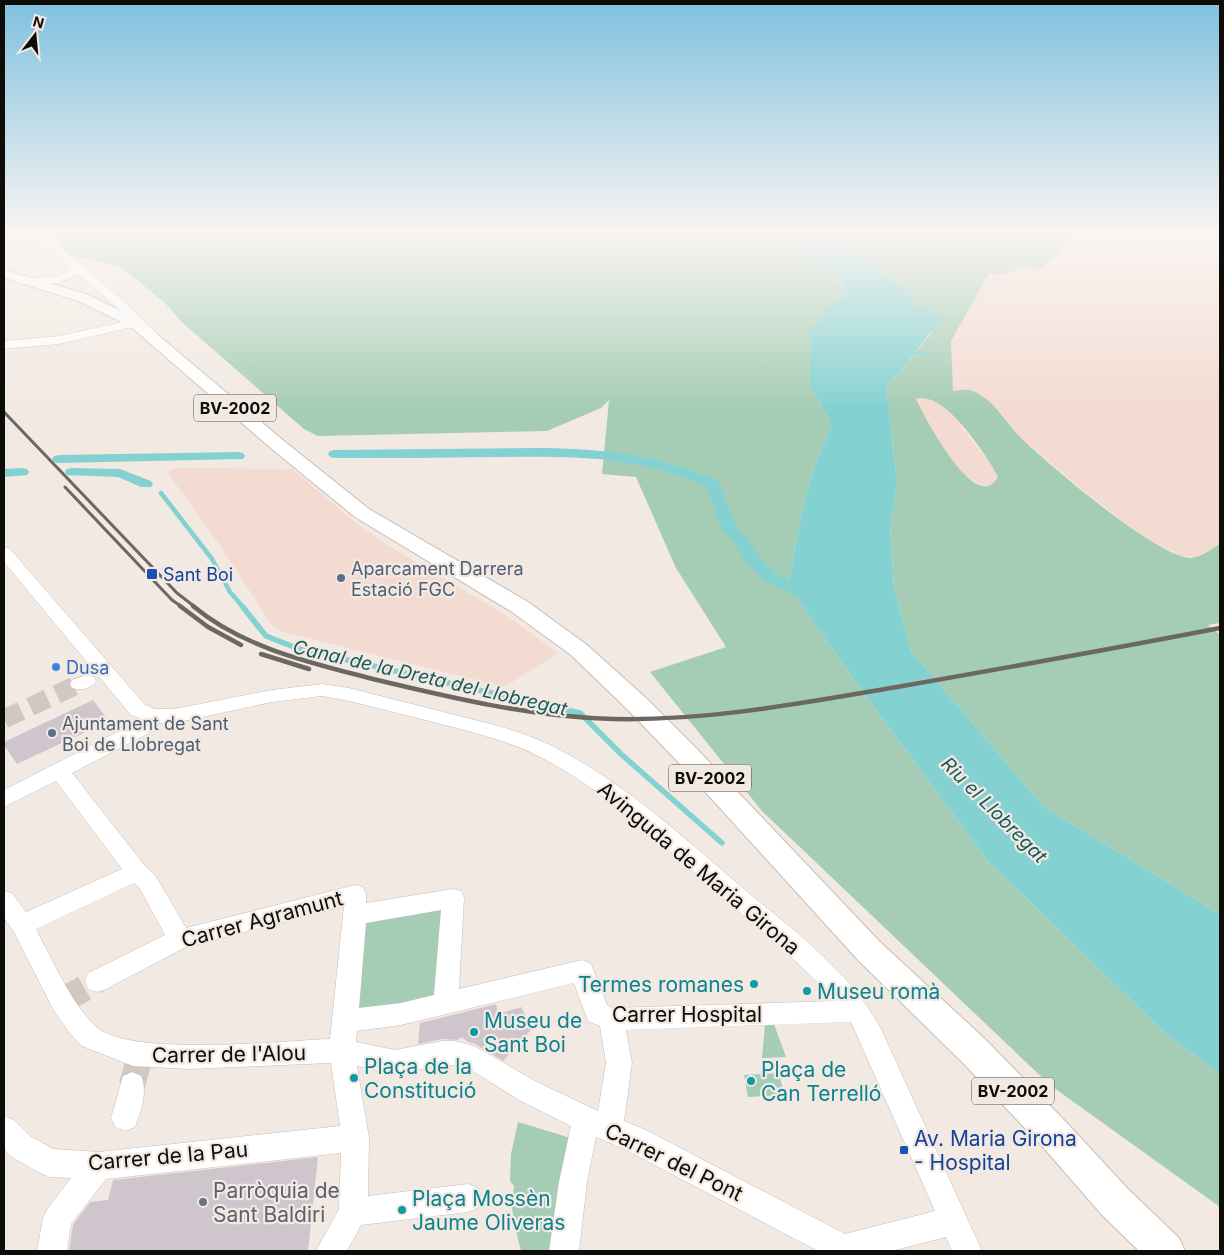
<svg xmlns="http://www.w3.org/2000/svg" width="1224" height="1255" font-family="Inter,sans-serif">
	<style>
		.industrial { fill: #f3dbd1 }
		.green { fill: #a5cdb5; fill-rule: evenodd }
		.water { fill: #83d1d1 }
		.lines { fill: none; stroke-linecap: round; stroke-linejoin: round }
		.stream-far2 { stroke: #83d1d1; stroke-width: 3 }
		.stream-far1 { stroke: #83d1d1; stroke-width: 4.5 }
		.stream { stroke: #83d1d1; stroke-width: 5.5 }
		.canal { fill: #83d1d1; fill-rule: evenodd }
		.building { fill: #cfc6cd }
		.minor-tunnel-far1 { stroke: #d0c8c1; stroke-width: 19; stroke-dasharray: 19 10; stroke-linecap: butt }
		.minor-tunnel { stroke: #d0c8c1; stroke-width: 26; stroke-dasharray: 26 13; stroke-linecap: butt }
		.minor-casing { stroke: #c6bdb7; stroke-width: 1 }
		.major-casing { stroke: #c6bdb7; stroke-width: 2 }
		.minor { fill: #fff; fill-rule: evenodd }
		.major { fill: #fff; fill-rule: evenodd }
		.rail-far1 { stroke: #6c6762; stroke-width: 3 }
		.rail { stroke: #6c6762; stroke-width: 4.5 }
		.transit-dot { fill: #1a4fb4; stroke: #f2e9e2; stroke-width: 2 }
		.service-dot { fill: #5c6f8a; stroke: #f2e9e2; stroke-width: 2 }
		.shop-dot { fill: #3f7fe0; stroke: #f2e9e2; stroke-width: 2 }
		.culture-dot { fill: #0f9aa8; stroke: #f2e9e2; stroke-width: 2 }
		.worship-dot { fill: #6b7280; stroke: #f2e9e2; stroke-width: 2 }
		.labels { text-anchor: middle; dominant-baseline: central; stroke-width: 4.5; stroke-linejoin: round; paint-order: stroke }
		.shield { fill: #f2e9e2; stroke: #524e4a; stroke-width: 1 }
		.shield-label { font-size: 16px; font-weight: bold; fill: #0e0c09 }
		.service-label { font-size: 18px; fill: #4e5e75; stroke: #f2e9e2; text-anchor: start }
		.transit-label { font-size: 18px; fill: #164399; stroke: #f2e9e2; text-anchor: start }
		.shop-label { font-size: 18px; fill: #366cbe; stroke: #f2e9e2; text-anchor: start }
		.water-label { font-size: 19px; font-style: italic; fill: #185a5a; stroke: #f2e9e2 }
		.near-street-label { font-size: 21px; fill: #0e0c09; stroke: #f2e9e2 }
		.near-culture-label { font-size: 21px; fill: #0d838f; stroke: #f2e9e2; text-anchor: start }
		.near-transit-label { font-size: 21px; fill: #164399; stroke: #f2e9e2; text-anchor: start }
		.near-worship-label { font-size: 21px; fill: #5b616d; stroke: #f2e9e2; text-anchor: start }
	</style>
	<rect width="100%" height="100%" fill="#f2e9e2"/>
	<!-- industrial -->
	<path class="industrial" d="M1076,235H1220V544L1197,557L1181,556L1145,538L1084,491L1022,439L999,411L981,396L968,390L953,391L951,341L989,274L998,275L1025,267L1037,269L1044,267Z
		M920,398L934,401L951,413L992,466L998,477L996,482L990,485H983L964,476L930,429L916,399Z
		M177,468L292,469L356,523L384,543L507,616L558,653L505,687L279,631L272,625L221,547L167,472Z"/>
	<!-- green -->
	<path class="green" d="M48,235H792C796,241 800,249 805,255C820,269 847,275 844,299L827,312L810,330V386L832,425L814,467L801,517L788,585L857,684L988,861L1166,1034L1220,1074V1207L1050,1085L762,811L650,672L726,647L676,568L636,477L602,474L609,400L601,408L547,431L318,436L304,429L183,323L164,302L120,266L72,256Z
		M848,235H1076L1044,267L1037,269L1025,267L998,275L989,274L951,341L953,391C957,391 963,389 968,390C990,393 1008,426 1023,440C1052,467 1154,555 1190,558C1200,558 1211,549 1220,544V623L1208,625L1220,635V914L1044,807L911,651L894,588L890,529L897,484L886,386L901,371L931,333L912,304L908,291C882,272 864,266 848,235ZM920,398C925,399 931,399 935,402C955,410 988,457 998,477C976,517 923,414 916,399Z
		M448,905L439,1001L357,1016L365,921Z
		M765,1024H774L786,1057L762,1058Z
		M779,1073L784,1095L748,1097L744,1075Z
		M518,1122L574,1139L555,1251H521L514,1223L512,1207L514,1186L510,1181L511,1154Z"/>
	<!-- water -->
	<path class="water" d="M792,235H848C864,266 882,272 909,291L912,304L942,317L901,371L886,386L897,484L890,529L894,588L911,651L1044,807L1220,914V1074L1166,1034L988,861L857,684L788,585L801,517L814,467L832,425L810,386V329L827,312L829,305L844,299C848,275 820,269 805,255C800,249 796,241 792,235Z"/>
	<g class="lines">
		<!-- stream-far2 -->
		<path class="stream-far2" d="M909,353H933"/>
		<!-- stream-far1 -->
		<path class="stream-far1" d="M161,493L212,559L230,592L243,607"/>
		<!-- stream -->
		<path class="stream" d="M242,606L266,636L299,649L580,713L621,754L722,843"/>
		<!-- canal -->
		<path class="canal" d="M544,448C606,449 662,456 718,481L736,526L746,536L758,555L775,573L814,592L816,596L814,600L808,601L802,600L763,579L745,561L733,541L721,528L707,487C633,453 566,457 487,457C436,458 386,458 335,458L330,457L328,454L330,451L335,450Z
			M238,452L243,453L245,456L243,459L59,463L54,462L52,459L54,456L59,455Z
			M22,468L27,469L29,472L27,475L4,477V469Z
			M72,468L120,469L151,481L153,484L151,487H141L118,477L67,475L65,472L67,469Z"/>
	</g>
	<!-- building -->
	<path class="building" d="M93,700L109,721L17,764L4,745V742Z
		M496,1004L498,1014L521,1007L533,1028L503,1061L475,1044L468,1042L462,1037L457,1040L442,1039L418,1044L420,1023Z
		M318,1157L308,1251H69L73,1225L90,1202L108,1200L113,1180Z"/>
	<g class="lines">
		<!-- minor-tunnel-far1 -->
		<path class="minor-tunnel-far1" d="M4,719L79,684"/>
		<!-- minor-tunnel -->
		<path class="minor-tunnel" d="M62,1001L97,981
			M132,1085L140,1056"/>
		<defs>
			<path id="minor" d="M34,235H45C83,266 121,297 156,333L158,335L156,337H148L137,326L59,344L4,349V341L59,336L131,320L79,274L58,283H30L29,281L30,279L58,276L72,268Z
				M4,547L10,549L145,705L155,709H174L272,690L322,684L349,688C384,697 420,706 455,715C487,723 518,730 548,744C622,780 683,837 745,890C796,933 848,969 881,1029L982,1251H952L946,1237L892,1251H818L626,1150L596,1137L587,1182L579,1251H549L559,1182L571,1126L519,1100L468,1068L455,1065H442L395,1074L357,1066L369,1138L368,1196L468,1184L478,1188L482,1198L478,1208L468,1212L361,1225L347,1251H316L339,1209L341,1153L106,1179L71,1224L67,1251H37L43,1218L48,1208L71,1178L50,1177L40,1173L10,1156L4,1149V1116L14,1120L30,1136L53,1149L99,1152L340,1126L331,1063L189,1069L133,1066L82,1046L69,1032L53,1009L14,932L4,918V891L12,893L26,912L122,869L56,781L4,807V790L135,723L140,718L131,715L4,562ZM322,696C360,702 396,713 433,722C467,731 501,738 534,754C605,789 664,846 723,898C761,931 801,963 835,1001L612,1008L607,1005L591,964L582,960L459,989L464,898L461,891L453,889L366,903V894L363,887L355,885L186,928L155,875L145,866L72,773L149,733L158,723H174L272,702ZM134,883L139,887L165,935L88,973L85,981L88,989L97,992L106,989L184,948L344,906L330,1039C281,1041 136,1056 99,1029C74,1010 51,957 36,929ZM441,910L434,995L401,1003L359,1008L366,923ZM574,983L588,1021L600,1026L606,1063L598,1111L537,1082L474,1046L455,1041H442L395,1050L356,1042L357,1031L401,1025ZM851,1022L935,1211L845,1234L646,1130L624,1121L632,1063L626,1030Z
				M87,675L94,677L96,681C91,689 81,691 72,688L70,684L72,680Z
				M132,1072L141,1076C148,1091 141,1112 135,1127L125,1131L115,1127L111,1118L123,1076Z"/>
			<path id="major" d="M4,270L86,294L140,320L284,441L369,509L528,602L587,645L646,698L697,749L880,942L986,1040L1066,1122L1128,1189L1179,1238L1185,1251H1139L1102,1215L1042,1146L962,1062L858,960L679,763L628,710L571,655L512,612L355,517L272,449L130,326L76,300L4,278Z"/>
		</defs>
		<!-- minor casing -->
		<use href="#minor" class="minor-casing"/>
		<!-- major casing -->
		<use href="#major" class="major-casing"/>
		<!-- minor -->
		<use href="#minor" class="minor"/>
		<!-- major -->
		<use href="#major" class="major"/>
		<!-- rail-far1 -->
		<path class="rail-far1" d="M4,412L177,593L195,607
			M65,487L172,600L182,607"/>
		<!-- rail -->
		<path class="rail" d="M180,606L208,627L241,645
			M193,606C243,648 312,663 373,679C452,698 532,717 613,719C709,721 803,703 897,687C1005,668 1112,649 1220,628
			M261,654L309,669"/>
	</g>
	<!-- sky -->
	<linearGradient id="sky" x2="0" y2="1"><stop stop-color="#7fc0df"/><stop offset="0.57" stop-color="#f9f5f2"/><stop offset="1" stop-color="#f9f5f2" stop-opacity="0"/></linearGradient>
	<rect width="1224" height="410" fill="url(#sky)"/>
	<!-- markers -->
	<g class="transit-dot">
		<rect x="146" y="568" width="12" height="12" rx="2.5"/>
		<rect x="899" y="1145" width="10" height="10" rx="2.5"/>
	</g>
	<g class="service-dot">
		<circle cx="341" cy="578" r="5"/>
		<circle cx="52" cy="733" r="5"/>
	</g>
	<circle class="shop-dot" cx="56" cy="667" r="5"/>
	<g class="culture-dot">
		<circle cx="754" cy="984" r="5"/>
		<circle cx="807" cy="991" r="5"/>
		<circle cx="474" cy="1032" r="5"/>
		<circle cx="354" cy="1078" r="5"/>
		<circle cx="751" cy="1081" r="5"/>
		<circle cx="402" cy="1210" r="5"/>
	</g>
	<circle class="worship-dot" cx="203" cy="1202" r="5"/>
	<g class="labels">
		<!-- shield labels -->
		<g class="shield">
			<rect x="194" y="394.5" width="82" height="27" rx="4"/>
			<rect x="669" y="764.5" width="82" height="27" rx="4"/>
			<rect x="972" y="1077.5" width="82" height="27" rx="4"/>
		</g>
		<g class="shield-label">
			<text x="235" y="408">BV-2002</text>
			<text x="710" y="778">BV-2002</text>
			<text x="1013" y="1091">BV-2002</text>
		</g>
		<!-- service labels -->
		<g class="service-label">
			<text x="351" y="568">Aparcament Darrera<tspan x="351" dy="21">Estació FGC</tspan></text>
			<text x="62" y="723">Ajuntament de Sant<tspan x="62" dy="21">Boi de Llobregat</tspan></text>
		</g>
		<!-- transit labels -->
		<g class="transit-label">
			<text x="163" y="574">Sant Boi</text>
		</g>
		<!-- shop labels -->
		<g class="shop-label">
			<text x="66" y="667">Dusa</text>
		</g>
		<!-- water labels -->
		<g class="water-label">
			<text transform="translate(430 678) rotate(13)">Canal de la Dreta del Llobregat</text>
			<text transform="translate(994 810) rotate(45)">Riu el Llobregat</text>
		</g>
		<!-- near-street labels -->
		<g class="near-street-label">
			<text transform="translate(699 868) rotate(40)">Avinguda de Maria Girona</text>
			<text transform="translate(262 919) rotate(-15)">Carrer Agramunt</text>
			<text x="687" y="1014">Carrer Hospital</text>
			<text transform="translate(229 1054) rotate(-1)">Carrer de l'Alou</text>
			<text transform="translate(168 1156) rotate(-5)">Carrer de la Pau</text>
			<text transform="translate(674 1162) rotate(26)">Carrer del Pont</text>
		</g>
		<!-- near-culture labels -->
		<g class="near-culture-label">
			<text x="744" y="984" text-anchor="end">Termes romanes</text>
			<text x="817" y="991">Museu romà</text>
			<text x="484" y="1020">Museu de<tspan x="484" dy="24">Sant Boi</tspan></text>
			<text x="364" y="1066">Plaça de la<tspan x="364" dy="24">Constitució</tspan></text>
			<text x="761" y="1069">Plaça de<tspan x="761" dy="24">Can Terrelló</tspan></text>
			<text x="412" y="1198">Plaça Mossèn<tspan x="412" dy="24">Jaume Oliveras</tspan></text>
		</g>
		<!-- near-transit labels -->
		<g class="near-transit-label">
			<text x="914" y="1138">Av. Maria Girona<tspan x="914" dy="24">- Hospital</tspan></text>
		</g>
		<!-- near-worship labels -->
		<g class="near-worship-label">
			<text x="213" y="1190">Parròquia de<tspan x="213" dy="24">Sant Baldiri</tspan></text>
		</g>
	</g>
	<!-- border -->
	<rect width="1224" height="1255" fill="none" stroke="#0e0c09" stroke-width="10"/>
	<!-- north arrow -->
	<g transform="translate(35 35) rotate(16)" stroke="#f2e9e2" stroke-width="4" paint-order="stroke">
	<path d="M0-4L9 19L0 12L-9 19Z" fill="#0e0c09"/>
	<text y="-8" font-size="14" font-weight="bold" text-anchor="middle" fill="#0e0c09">N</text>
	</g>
</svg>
